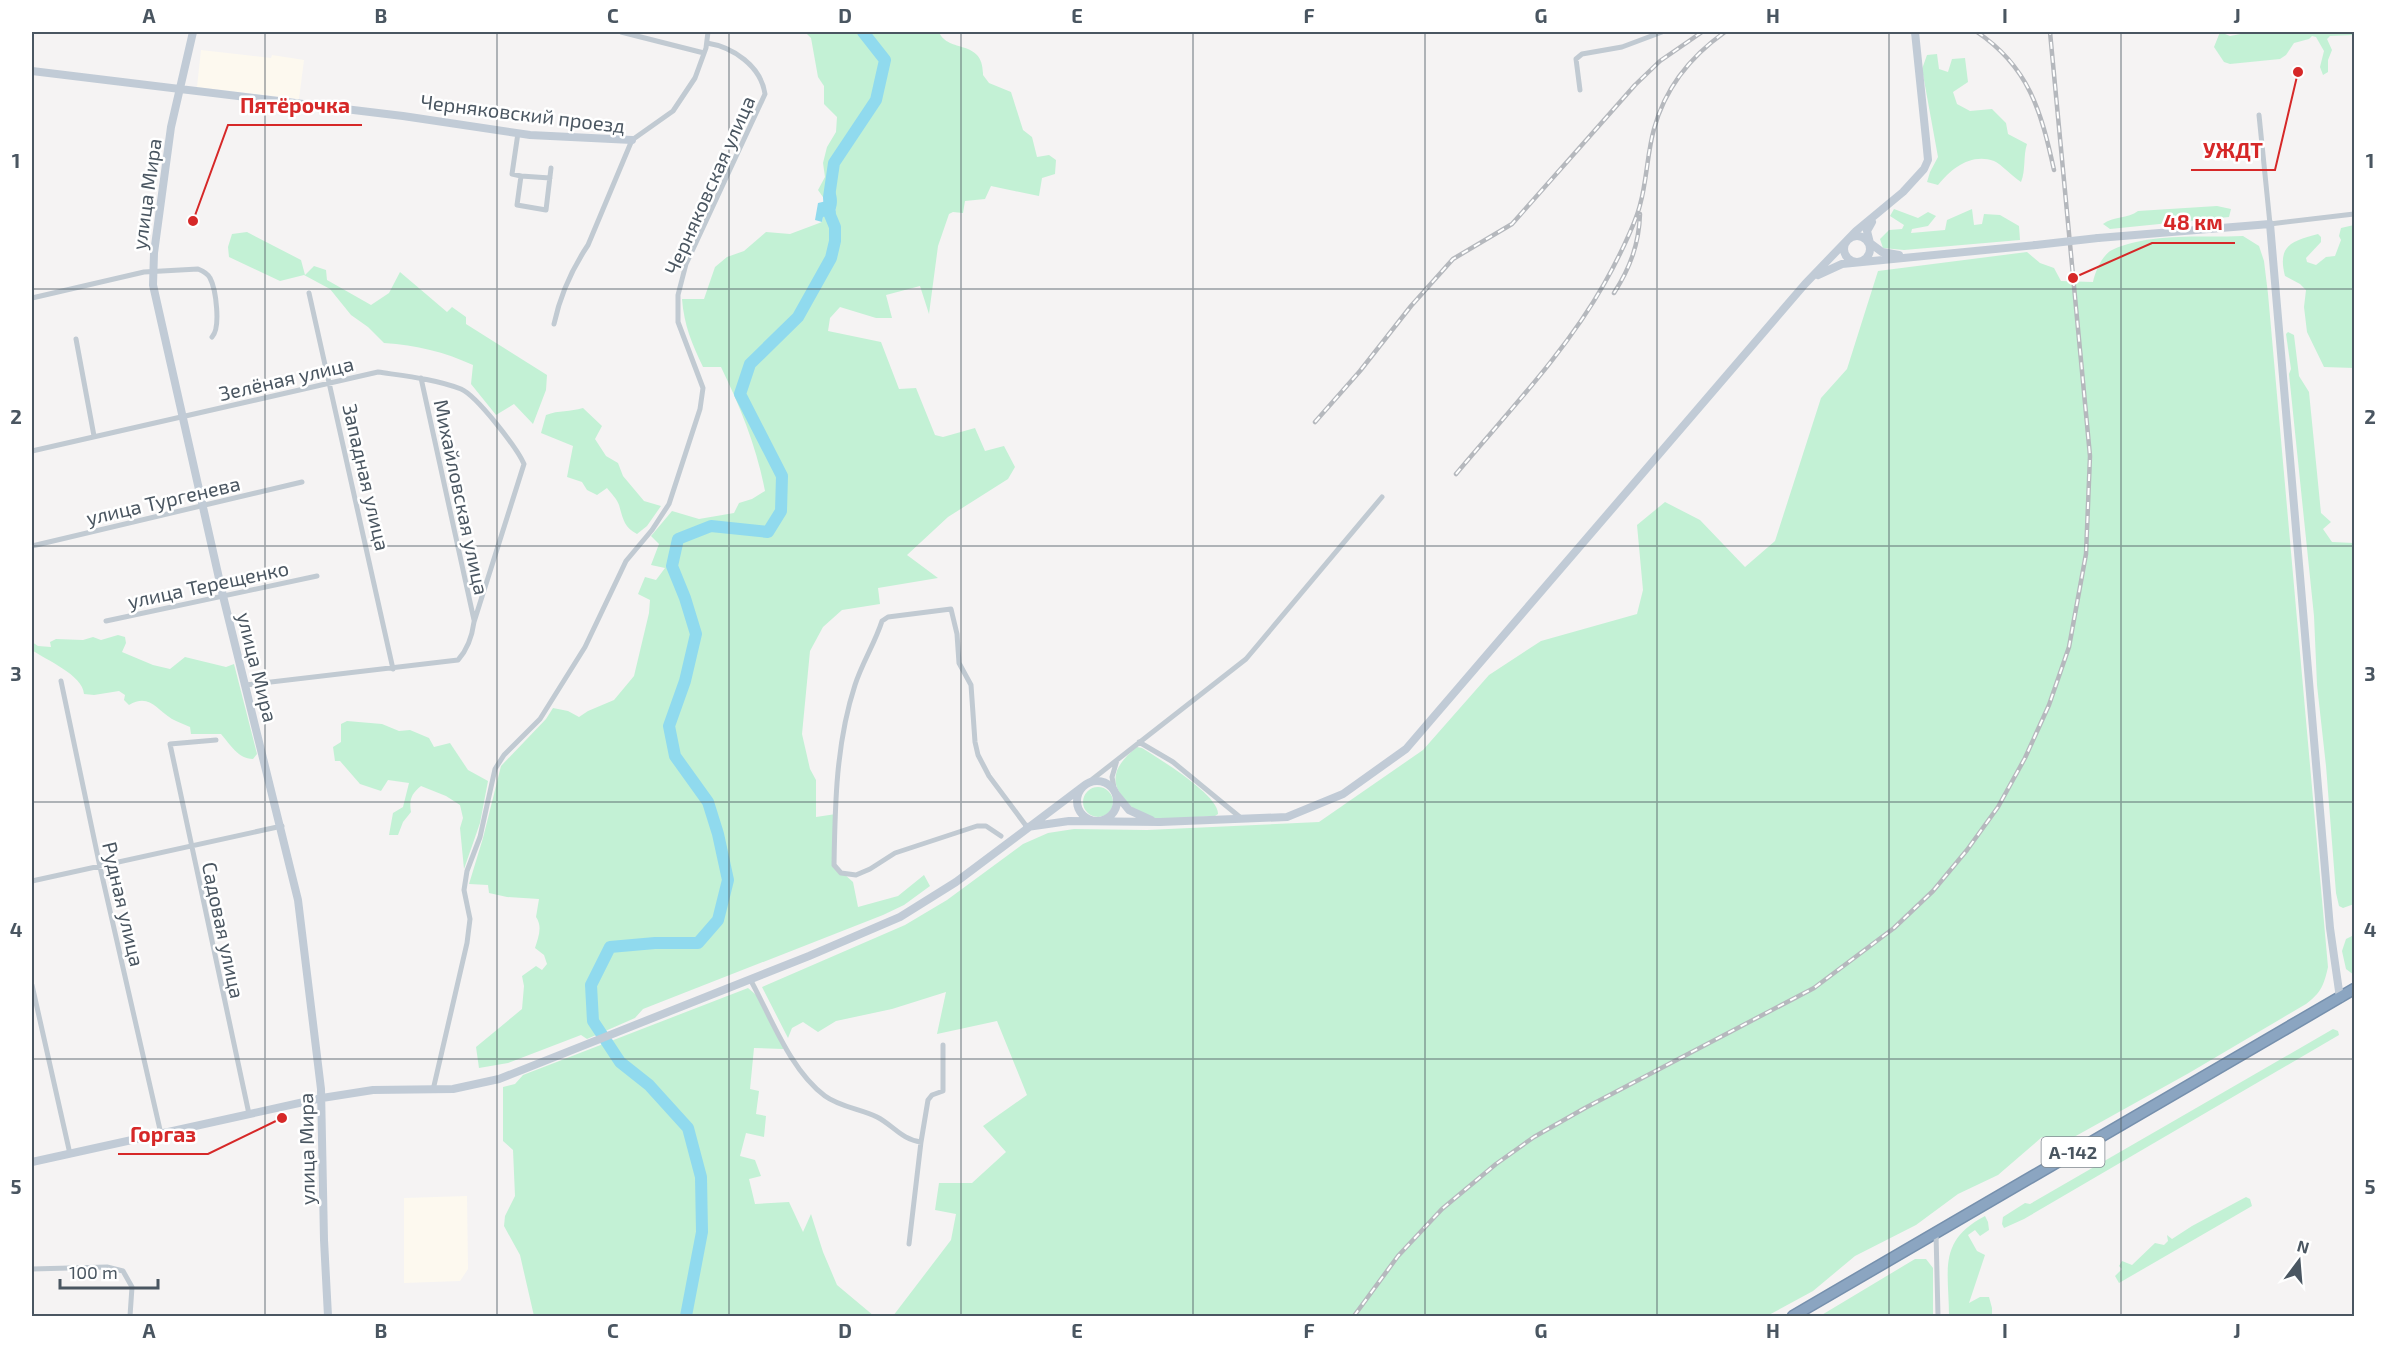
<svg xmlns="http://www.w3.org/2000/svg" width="2386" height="1348" font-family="'Exo 2',sans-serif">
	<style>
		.commercial { fill: #fdf9ef }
		.green { fill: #c3f1d5 }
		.water { fill: #90daee }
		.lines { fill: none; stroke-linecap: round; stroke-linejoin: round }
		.river { stroke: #90daee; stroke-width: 12 }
		.highway-casing { stroke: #7690ad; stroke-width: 13 }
		.street { stroke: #c1cad2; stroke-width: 5 }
		.secondary { stroke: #c1cbd6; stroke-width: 8 }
		.highway { stroke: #8ba5c1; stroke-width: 10 }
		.rail-casing { stroke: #b5b8bd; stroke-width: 4.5 }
		.rail { stroke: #fff; stroke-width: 2; stroke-dasharray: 7; stroke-linecap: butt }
		.secondary-bridge { stroke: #c1cbd6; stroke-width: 8 }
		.grid { fill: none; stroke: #4a5661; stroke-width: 1.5; stroke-opacity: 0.55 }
		.labels { text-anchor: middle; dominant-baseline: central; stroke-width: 5; stroke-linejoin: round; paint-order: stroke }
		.shield { fill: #fff; stroke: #808990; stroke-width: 1.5 }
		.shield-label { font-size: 18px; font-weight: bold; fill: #4a5661 }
		.street-label { font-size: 20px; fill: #4a5661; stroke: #fff }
		.leader { fill: none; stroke: #d62828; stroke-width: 2 }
		.callout-dot { fill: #d62828; stroke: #fff; stroke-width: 2 }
		.callout-label { font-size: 21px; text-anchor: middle; font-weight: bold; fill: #d62828; stroke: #fff; stroke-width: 5; stroke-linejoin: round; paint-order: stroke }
		.neatline { fill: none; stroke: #4a5661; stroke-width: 2 }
		.grid-label { font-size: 20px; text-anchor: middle; font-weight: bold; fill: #4a5661 }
	</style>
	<rect width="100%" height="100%" fill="#f5f3f3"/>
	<!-- commercial -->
	<path class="commercial" d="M201,50L271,58L272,55L304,60L299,99L197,87Z
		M467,1196L468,1269L460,1281L404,1283V1198Z"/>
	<!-- green -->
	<path class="green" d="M805,32H939C948,54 984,38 983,75L989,83L1011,92L1023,130L1032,137L1037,157L1049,155L1056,160L1055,174L1042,178L1039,196L991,186L985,199L965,201L963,213L953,212L949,214L938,246L929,314L920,286L886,295L892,318H876L840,307L830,318L828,331L881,342L899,389L916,388L935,435L943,437L975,428L985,451L1004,446L1015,467L1008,479L948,517L907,555L938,578L878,588L880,604L842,610L823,627L810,651L802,734L810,769L816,780V817L836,814L834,865L853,882L858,907L898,896L924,875L930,886L904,905L883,915L643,1009L635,1018L587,1039L581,1035L508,1063L479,1068L476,1047L522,1009L524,986L522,976L536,966L542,970L547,964L544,955L535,948C538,938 543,927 536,917L539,899L507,897L489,893L488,885L469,884L483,838L501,766L546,719L553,708L568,711L579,717L588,711L614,700L634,676L649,613L650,600L638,594L645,577L656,580L665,568L651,565L659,544L651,536L672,511L699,519L734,513L739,503L752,499L765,491C757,448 740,406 721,367H703C692,344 684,325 682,299H704L715,267L727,257L744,251L766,232L790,234L822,222L823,217L832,215L836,210L831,201L825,200L818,190L825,177L823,163L827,147L836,132L837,117L824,104V86L818,77L811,38Z
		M2220,32L2230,36L2251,32H2354V35L2330,36L2327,39L2332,50L2328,60V72L2323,75L2320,67L2324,51L2316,37L2312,36L2309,39L2294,43L2286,55L2280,59L2230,64L2224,62L2214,47Z
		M1937,54L1939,69L1948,72L1952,59L1965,58L1968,82L1953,92L1957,104L1970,111L1992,109L2006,123L2008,134L2027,144C2023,156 2026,170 2021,182C2013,177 2001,164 1994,161C1971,153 1952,168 1938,185L1927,182L1930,172L1938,157L1922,69L1927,55Z
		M2217,206L2231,209L2229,217L2110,229L2103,224C2113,216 2128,219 2138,211Z
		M1894,209L1918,218L1928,212L1936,216L1928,226L1912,229L1911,233L1945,230L1947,220L1972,209L1974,225L1982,224L1984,214L2000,215L2019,226L2020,240L1904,250L1883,248L1880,239L1889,230L1902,229L1904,225L1890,216Z
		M2354,225V368L2324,367L2307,332L2304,307L2306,290L2300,284L2285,276C2277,245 2292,241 2318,234L2321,237V242L2306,258L2307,262L2316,265L2326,257L2335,256L2341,240L2339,236L2341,228Z
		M247,232L301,260L305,275L314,266L326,270L327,280L371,305L389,293L400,272L447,312L452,307L466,317V324L547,375L546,390L533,424L514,404L496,415L471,384L473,365C444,352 417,345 384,343L368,327L351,315L330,289L304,275L280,281L229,257L228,247L232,234Z
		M2243,236L2259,246L2264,261L2268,294L2328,967C2324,985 2321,993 2306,1004L2189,1073L2074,1137H2042L1998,1175L1958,1194L1916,1225L1855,1256L1813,1291L1767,1316H893L951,1240L956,1214L935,1210L939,1183H972L1006,1152L983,1126L1027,1095L997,1021L937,1034L946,992L892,1009L836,1021L818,1032L803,1022L792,1028L788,1038L762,987L905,925L947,900L1023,844L1048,833L1074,829L1147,830L1319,822L1423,750L1489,675L1541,641L1637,614L1643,590L1637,525L1665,502L1700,520L1745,567L1775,541L1821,398L1847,369L1878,271L2027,252L2040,263L2054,268L2061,281L2093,282C2095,272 2102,255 2112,250C2151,232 2201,238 2243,236Z
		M2288,332L2294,335L2299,376L2309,392L2321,513L2331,522L2323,529L2332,542L2354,543V904L2343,908L2339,906L2336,893L2326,766L2317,685L2314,616L2289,374L2291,369L2286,334Z
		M583,408L602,426L595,439L606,456L618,463L623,476L644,501L661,506L647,526L637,534C624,527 623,519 619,505C617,499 611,493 607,488L597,495L587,490L582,482L567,477L573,446L541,433L546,415C559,410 570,412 583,408Z
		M118,635L125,637L126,643L122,652L153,665L170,669L185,657L226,667L234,664L257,754L253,759C238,759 230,744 221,734H191L190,727C184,724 177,722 172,719C156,709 149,693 129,705L124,700L125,695L119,691L94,695L84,694C83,675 46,660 32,650V642L38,646L51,647L50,642L56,639L83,640L93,637L101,640Z
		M347,721L382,724L399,731L410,730L429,738L434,747L450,743L468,770L488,781L480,823L464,869L460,828L463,818L460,805L446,796L421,786C411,794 409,800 411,812L403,822L398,835H389L393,813L403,807L409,783L388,780L381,791L360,784L340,761H335L333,747L341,742V724Z
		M1137,747L1142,748C1158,758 1219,795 1218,814L1215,816C1195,816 1169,822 1149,817C1140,815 1132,808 1126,801C1106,780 1117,763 1137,747Z
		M1083 802a15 15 0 1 1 30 0a15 15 0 1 1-30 0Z
		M2354,935V975L2346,969L2342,951L2346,939Z
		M748,988L761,999L785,1043L783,1049L754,1048L750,1089L759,1091L756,1114L766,1116L764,1137L746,1133L740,1156L755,1160L761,1176L749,1179L755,1204L789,1202L803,1232L811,1214L823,1252L837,1285L874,1316H534L520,1255L504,1226L505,1216L515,1196L513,1150L503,1141V1087L515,1084L523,1075Z
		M2333,1029L2338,1031L2339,1035L2024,1219L2004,1228L2002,1224L2003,1217L2025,1203L2030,1204Z
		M2246,1197L2250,1199L2252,1206L2119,1283L2115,1276L2122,1269L2119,1266L2122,1261L2132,1265L2155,1243L2164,1245L2168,1241L2167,1235L2172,1239L2192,1226Z
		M1985,1216L1988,1222L1989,1230L1980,1236L1975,1230L1968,1235L1977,1251L1985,1255L1969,1303L1980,1297H1989L1992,1308V1316H1949C1949,1271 1937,1241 1985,1216Z
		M1915,1259H1926L1933,1268V1316H1820Z"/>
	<!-- water -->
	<path class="water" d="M833,186C839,198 840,215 823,217L822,222L815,220L818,203L831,200L829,188Z"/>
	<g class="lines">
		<!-- river -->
		<path class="river" d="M686,1316L702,1232L701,1177L688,1128L649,1085L620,1062L593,1021L591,985L610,947L655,943H698L718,920L728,880L718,834L708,802L675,756L669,726L685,681L696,634L685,598L672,566L678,539L711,526L768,532L781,511L782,476L740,394L750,364L798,317L831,258L835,241V227L830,215L829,197L834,163L876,100L885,60L863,32"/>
		<defs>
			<path id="highway" d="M1793,1316L2354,989"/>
		</defs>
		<!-- highway casing -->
		<use href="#highway" class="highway-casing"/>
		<!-- street -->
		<path class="street" d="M621,32L704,53
			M1580,90L1576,59L1582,54L1622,47L1662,32
			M2259,115L2270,224L2354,214
			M518,133L512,174L521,176L517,205L546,210L551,168
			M521,176L550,178
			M309,293L393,669
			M32,298L144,272L198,269C203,271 208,274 210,278C216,289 221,328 212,337
			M554,324C560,296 572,269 588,245L632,140L673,111L695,78L706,48L708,32
			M76,339L94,436
			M421,378L474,620
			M32,451L378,372C405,376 435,379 461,389C477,396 517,448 524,464L474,622C472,637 468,649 458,660L246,685
			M32,546L302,482
			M106,621L317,576
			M61,681L100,867L161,1134
			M216,740L170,744L249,1114
			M1139,742L1173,762L1241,818
			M1085,785L1246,659L1382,497
			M1115,793L1112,777L1117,760
			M1001,836L986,826H977L895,853L870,869L856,875L841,873L834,865C835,805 836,743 855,685C862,663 875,643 882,621L888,617L951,609L957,634L959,663L971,685L975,742L978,755L989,776L1027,827
			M32,881L282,826
			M750,979C771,1017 790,1070 825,1096C840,1107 861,1109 877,1117C893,1125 902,1140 921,1142
			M32,985L70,1154
			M433,1090L467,943L470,919L464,890L467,871L480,837L495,769L504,755L540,719L585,647L626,561L652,530L669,504L700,409L703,388L678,322V295L686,264L765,94C761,66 733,47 707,43
			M1936,1233L1938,1316
			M909,1244L921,1142L928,1100L932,1095L943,1091V1045
			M32,1269L107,1267L123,1271L132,1287L130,1316"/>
		<!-- secondary -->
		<path class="secondary" d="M193,32L171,127L154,253L153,285L223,596L298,900L321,1089L324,1240L328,1316
			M32,71L403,116L530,135L632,140
			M1872,222L1867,231L1870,243L1882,252L1899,255
			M1844 249a13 13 0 1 1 26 0a13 13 0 1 1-26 0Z
			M2098,238L2270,224L2330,928L2340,998
			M1818,275L1842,264L2036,245
			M1077 801a20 20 0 1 1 40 0a20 20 0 1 1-40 0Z
			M1116,794L1129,810L1151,820
			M1027,827L1069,821L1160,822L1287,817L1343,794L1406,749L1805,284L1856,231L1903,192L1924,169L1928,160L1926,139L1915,32
			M32,1162L322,1098L373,1090L453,1089L499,1079L809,956L900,917L956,882L1085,785"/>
		<!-- highway -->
		<use href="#highway" class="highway"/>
		<defs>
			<path id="rail" d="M1977,32C2029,67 2041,111 2054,170
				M1614,293C1630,268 1639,244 1640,214
				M1315,422L1360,371L1411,306L1453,259L1512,224L1635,85L1660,61L1702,32
				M1456,474C1507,413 1565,353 1604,284C1615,265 1635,225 1640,205C1647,180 1647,154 1654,129C1665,88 1691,56 1725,32
				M1354,1316L1398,1256L1442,1209L1496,1164L1534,1137L1585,1108L1814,988L1894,928L1933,891L1967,850L1998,807L2025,758L2049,705L2069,647L2086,554L2090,456L2050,32"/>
		</defs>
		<!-- rail casing -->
		<use href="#rail" class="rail-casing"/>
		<!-- rail -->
		<use href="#rail" class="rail"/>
		<!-- secondary-bridge -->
		<path class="secondary-bridge" d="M2036,245L2098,238"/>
	</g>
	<!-- grid -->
	<path class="grid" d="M265,32V1316M497,32V1316M729,32V1316M961,32V1316M1193,32V1316M1425,32V1316M1657,32V1316M1889,32V1316M2121,32V1316M32,289H2354M32,546H2354M32,802H2354M32,1059H2354"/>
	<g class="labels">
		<!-- shield labels -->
		<rect class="shield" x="2041.5" y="1137" width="63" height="30" rx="4.5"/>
		<g class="shield-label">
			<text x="2073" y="1152">А-142</text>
		</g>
		<!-- street labels -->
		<g class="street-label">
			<text transform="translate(523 113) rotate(7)">Черняковский проезд</text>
			<text transform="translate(709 185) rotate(-66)">Черняковская улица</text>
			<text transform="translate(146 194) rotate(-82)">улица Мира</text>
			<text transform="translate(286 378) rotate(-13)">Зелёная улица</text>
			<text transform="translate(367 477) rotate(77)">Западная улица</text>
			<text transform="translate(462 497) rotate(78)">Михайловская улица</text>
			<text transform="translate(163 500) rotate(-13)">улица Тургенева</text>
			<text transform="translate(208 584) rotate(-12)">улица Терещенко</text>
			<text transform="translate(258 667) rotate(76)">улица Мира</text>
			<text transform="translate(124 904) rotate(77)">Рудная улица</text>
			<text transform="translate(224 930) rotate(78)">Садовая улица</text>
			<text transform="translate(306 1149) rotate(-91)">улица Мира</text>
		</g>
	</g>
	<!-- callouts -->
	<path class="leader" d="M193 221L228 125H362M2298 72L2275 170H2191M2073 278L2152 243H2235M282 1118L208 1154H118"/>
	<g class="callout-dot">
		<circle cx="193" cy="221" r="6"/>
		<circle cx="2298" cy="72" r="6"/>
		<circle cx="2073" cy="278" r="6"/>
		<circle cx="282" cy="1118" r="6"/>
	</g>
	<g class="callout-label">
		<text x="295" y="113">Пятёрочка</text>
		<text x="2233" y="158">УЖДТ</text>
		<text x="2193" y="230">48 км</text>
		<text x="163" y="1142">Горгаз</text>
	</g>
	<!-- border -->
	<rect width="2386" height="1348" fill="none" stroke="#ffffff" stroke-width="66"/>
	<!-- north arrow -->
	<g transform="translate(2299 1261) rotate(16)" stroke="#ffffff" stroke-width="4.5" paint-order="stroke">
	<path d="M0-4.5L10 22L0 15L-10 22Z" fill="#4a5661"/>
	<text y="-9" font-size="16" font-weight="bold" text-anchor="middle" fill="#4a5661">N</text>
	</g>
	<!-- scale -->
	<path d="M60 1279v9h98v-9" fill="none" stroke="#4a5661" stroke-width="3"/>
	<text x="69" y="1279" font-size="18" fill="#4a5661" stroke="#ffffff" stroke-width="4.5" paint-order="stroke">100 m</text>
	<rect x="33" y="33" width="2320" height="1282" class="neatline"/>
	<g class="grid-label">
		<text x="149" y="23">A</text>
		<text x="381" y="23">B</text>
		<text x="613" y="23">C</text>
		<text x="845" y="23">D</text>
		<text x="1077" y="23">E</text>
		<text x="1309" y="23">F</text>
		<text x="1541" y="23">G</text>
		<text x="1773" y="23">H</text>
		<text x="2005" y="23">I</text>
		<text x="2237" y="23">J</text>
		<text x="16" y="168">1</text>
		<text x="2370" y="168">1</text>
		<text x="16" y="424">2</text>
		<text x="2370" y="424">2</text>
		<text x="16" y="681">3</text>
		<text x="2370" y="681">3</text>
		<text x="16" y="937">4</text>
		<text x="2370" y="937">4</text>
		<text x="16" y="1194">5</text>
		<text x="2370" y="1194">5</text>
		<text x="149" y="1338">A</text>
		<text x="381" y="1338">B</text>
		<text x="613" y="1338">C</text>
		<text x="845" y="1338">D</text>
		<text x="1077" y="1338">E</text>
		<text x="1309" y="1338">F</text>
		<text x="1541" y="1338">G</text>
		<text x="1773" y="1338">H</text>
		<text x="2005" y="1338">I</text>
		<text x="2237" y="1338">J</text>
	</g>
</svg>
